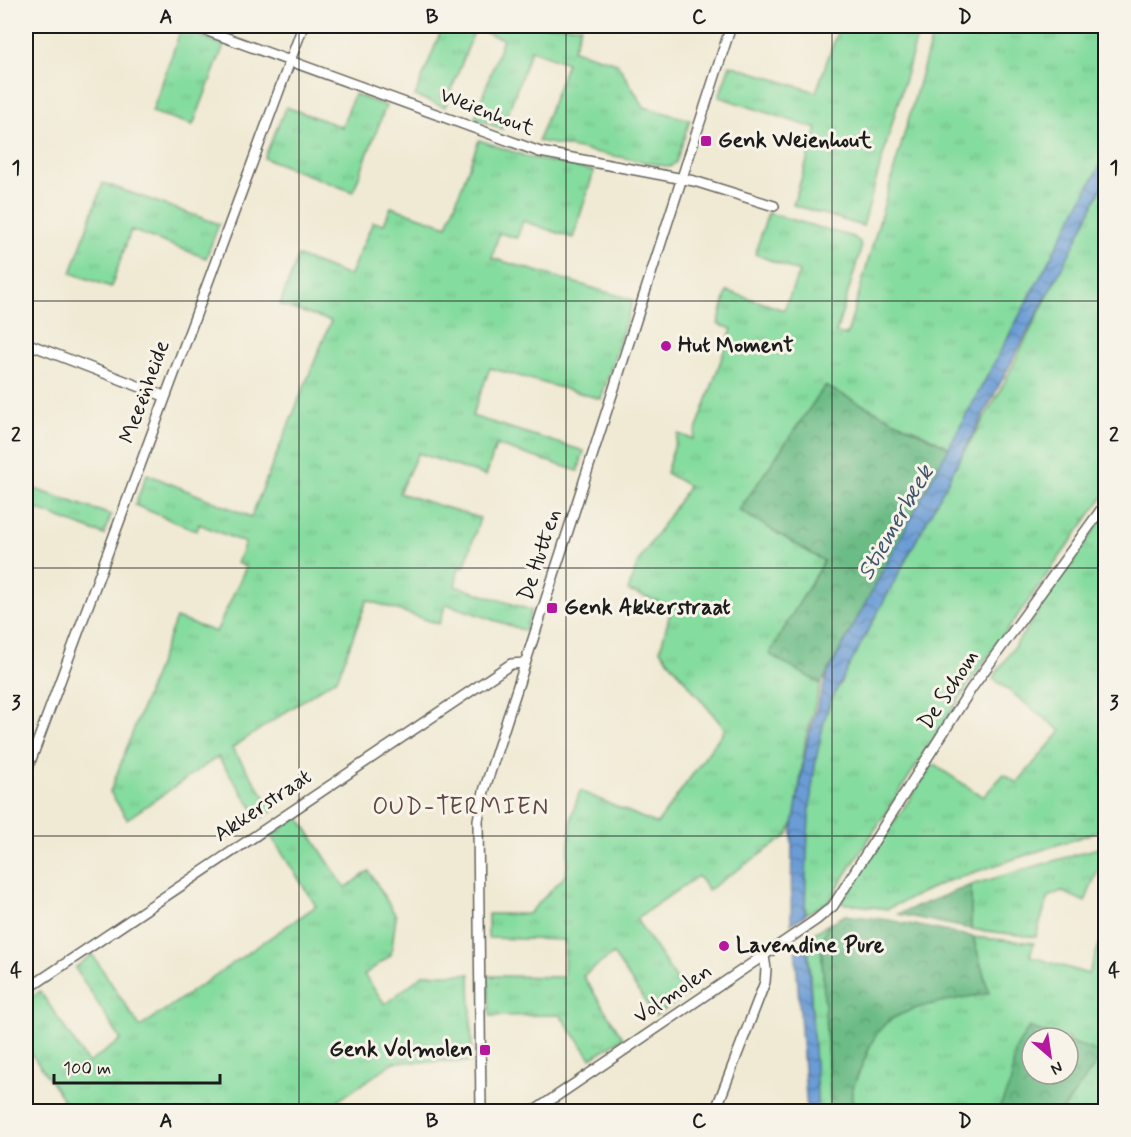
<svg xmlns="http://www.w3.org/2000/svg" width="1131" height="1137" font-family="Mynerve,sans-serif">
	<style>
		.grass { fill: url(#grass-tufts); stroke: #507c5e; stroke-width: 1.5; fill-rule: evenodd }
		.forest { fill: url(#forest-crowns); stroke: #446c51; stroke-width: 1.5 }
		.water { fill: url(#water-waves); stroke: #445c78; stroke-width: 1.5 }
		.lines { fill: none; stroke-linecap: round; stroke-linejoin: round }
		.street-casing { stroke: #66645c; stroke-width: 12 }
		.street { stroke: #fff; stroke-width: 9 }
		.grid { fill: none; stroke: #1c1c1c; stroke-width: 1.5; stroke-opacity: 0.55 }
		.poi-dot { fill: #b5179e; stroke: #f7f3e8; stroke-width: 2 }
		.labels { text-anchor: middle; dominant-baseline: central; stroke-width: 6; stroke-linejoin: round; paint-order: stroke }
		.street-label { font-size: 22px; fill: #1c1c1c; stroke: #f7f3e8 }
		.poi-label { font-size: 22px; font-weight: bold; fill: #1c1c1c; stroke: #f7f3e8; text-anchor: start }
		.water-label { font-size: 24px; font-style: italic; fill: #40566f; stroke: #f7f3e8 }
		.neighbourhood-label { font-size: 24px; letter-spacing: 1.5px; fill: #624845; stroke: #f7f3e8 }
		.neatline { fill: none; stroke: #1c1c1c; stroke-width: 2 }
		.grid-label { font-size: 20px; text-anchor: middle; font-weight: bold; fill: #1c1c1c }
	</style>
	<defs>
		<pattern id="grass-tufts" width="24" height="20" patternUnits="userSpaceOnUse" patternTransform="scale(1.5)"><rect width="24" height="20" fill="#85dc9f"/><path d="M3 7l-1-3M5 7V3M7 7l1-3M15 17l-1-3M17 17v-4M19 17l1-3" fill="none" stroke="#72bc88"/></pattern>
		<pattern id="forest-crowns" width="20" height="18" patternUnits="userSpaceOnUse" patternTransform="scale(1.5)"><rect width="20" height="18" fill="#6cbc86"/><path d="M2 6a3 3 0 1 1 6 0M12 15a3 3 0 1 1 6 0" fill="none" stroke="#58986d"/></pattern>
		<pattern id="water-waves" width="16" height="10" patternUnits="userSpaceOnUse" patternTransform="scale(1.5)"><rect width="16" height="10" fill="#6b9cd5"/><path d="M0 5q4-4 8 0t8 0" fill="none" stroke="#577eac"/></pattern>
	</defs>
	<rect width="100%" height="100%" fill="#f7f3e8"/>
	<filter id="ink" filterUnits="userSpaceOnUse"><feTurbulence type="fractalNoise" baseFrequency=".0167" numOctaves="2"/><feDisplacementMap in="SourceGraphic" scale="12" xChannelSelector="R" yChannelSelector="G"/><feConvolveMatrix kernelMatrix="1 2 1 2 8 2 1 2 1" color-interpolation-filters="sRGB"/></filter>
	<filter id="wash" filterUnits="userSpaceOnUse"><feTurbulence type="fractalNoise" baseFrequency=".008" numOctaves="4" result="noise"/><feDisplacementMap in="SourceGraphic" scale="24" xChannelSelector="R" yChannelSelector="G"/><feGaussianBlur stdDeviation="1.35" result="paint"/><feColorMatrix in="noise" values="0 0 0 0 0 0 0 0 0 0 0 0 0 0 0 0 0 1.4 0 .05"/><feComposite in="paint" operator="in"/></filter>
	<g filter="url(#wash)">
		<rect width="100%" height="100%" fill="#f0ead4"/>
		<!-- grass -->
		<path class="grass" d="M443,26H581L573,50L617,63L644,107L690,120L676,162L670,167L538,141L567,63L531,50L502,129L475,118L503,39L475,29L445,107L415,96Z
			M828,26H920L863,226L793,205L817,129L719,97L730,65L816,92L838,30Z
			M935,26H1105V160L952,449L912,428L739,510L824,561L770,654L821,684L806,737L795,818L787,836L708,890L698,876L636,919L687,995L655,1016L613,954L583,976L623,1038L591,1058L560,1015L490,1016L488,976L564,977L565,940L488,938V914H528L566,875L572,815L580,791L657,824L725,729L660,650L672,606L628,591L638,562L689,486L666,473L678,434L693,439L732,329L718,324L727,291L784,310L799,272L755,254L768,213L853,237L860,242L861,249L836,333L847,335Z
			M181,29L224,45L193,125L152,112Z
			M354,94L386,106L353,192L264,158L286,107L342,127Z
			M479,140L528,157L594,171L573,238L523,221L517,238L499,233L492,258L633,300L601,399L490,368L472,416L584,451L578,471L496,445L486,476L418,453L399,493L480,518L464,568L459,567L455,586L531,610L526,631L446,604L439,624L367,600L338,677L232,748L269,803L278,807L260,819L218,757L127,819L110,792L176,618L216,632L246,567L237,563L245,543L199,524L197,531L135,505L147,474L251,517L331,321L280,305L298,256L349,276L373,222L384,224L391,207L447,226Z
			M1105,182V494L972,679L829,901L806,914L801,851L815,746L832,698L847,665L909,545L999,393Z
			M103,183L219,224L206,258L131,230L111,287L71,273Z
			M26,486L111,515L104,535L26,505Z
			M1105,514V829L945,882L887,909L840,903L933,764L983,797L1004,774L1017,783L1061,731L993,678Z
			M299,817L345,888L369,871L396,916L391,955L364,975L385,1004L424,974H470L472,1061L394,1062L323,1111H71L26,1046V1002L40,991L88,1063L121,1040L75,968L92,954L140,1027L316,906L271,836Z
			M1105,846V866L1097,872L1085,902L1061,891L1048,897L1036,937L971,929V885Z
			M829,924L821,942L831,1111H817L808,937Z
			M1105,930V1111H1001L1008,1091L998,1112L854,1111C848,1092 854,1085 861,1068C867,1053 873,1034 886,1023C909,1004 960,999 989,993L973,937L1034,943L1030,956L1088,974ZM1032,1038H1068V1074H1032Z"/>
		<!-- forest -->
		<path class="forest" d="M825,386L952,449L821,684L769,654L824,561L739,510Z
			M971,885V929L898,914Z
			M845,915L889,920L973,937L989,993C960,999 910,1004 886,1023C874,1034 867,1053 861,1068C854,1085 848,1092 854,1111H831L821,941L829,924Z
			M1029,1027L1059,1038H1032V1074H1068V1041L1103,1054L1062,1111H998L1011,1082L1015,1050Z"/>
		<!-- water -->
		<path class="water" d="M1105,156V181L1073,247L829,704C808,774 807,842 805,915L791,924L792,831L808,737L827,675Z
			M807,938L818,1111H807L795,946Z"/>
	</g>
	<g filter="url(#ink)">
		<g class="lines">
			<defs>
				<path id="street" d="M194,26L540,152L694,181L774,206
					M26,343L164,396
					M26,773L303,26
					M26,990L511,664L525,663
					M481,1112L478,820L484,791L731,26
					M533,1112L816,920L833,906L971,689L1106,503
					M715,1112L765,982L766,969L764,956"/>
			</defs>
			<!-- street casing -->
			<use href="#street" class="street-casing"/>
			<!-- street -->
			<use href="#street" class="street"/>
		</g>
	</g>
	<!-- grid -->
	<path class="grid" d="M299,26V1112M566,26V1112M832,26V1112M26,301H1106M26,568H1106M26,836H1106"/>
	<!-- markers -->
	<g class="poi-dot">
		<rect x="700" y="135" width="12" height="12" rx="3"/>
		<circle cx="666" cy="346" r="6"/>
		<rect x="546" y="602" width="12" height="12" rx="3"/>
		<circle cx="724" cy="946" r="6"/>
		<rect x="479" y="1044" width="12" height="12" rx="3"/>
	</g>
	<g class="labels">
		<!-- street labels -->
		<g class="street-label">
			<text transform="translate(487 112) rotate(21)">Weienhout</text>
			<text transform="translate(145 392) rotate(-70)">Meeënheide</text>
			<text transform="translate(540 555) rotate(-72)">De Hutten</text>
			<text transform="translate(949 690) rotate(-56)">De Schom</text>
			<text transform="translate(263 806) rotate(-34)">Akkerstraat</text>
			<text transform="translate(673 994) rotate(-34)">Volmolen</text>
		</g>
		<!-- poi labels -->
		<g class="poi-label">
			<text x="718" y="141">Genk Weienhout</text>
			<text x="678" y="346">Hut Moment</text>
			<text x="564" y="608">Genk Akkerstraat</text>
			<text x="736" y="946">Lavendine Pure</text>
			<text x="473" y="1050" text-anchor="end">Genk Volmolen</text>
		</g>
		<!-- water labels -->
		<g class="water-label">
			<text transform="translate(896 523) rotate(-60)">Stiemerbeek</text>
		</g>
		<!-- neighbourhood labels -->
		<g class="neighbourhood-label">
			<text x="461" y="807">OUD-TERMIEN</text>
		</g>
	</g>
	<!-- margin -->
	<rect width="1131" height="1137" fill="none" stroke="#f7f3e8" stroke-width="66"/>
	<!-- north arrow -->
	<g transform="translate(1050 1056) rotate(151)"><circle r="28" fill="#f7f3e8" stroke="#9f9d96" stroke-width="1.5"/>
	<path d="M0-4.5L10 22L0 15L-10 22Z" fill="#b5179e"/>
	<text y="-9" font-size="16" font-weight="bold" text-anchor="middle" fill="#1c1c1c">N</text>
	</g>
	<!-- scale -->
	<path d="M54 1074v9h166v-9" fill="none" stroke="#1c1c1c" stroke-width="3"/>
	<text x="63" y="1074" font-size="18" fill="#1c1c1c" stroke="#f7f3e8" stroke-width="4.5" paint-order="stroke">100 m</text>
	<rect x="33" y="33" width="1065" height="1071" class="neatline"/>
	<g class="grid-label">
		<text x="166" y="23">A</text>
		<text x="432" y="23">B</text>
		<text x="699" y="23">C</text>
		<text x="965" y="23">D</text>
		<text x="16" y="174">1</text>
		<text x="1114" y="174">1</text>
		<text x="16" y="441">2</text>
		<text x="1114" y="441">2</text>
		<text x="16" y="709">3</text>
		<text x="1114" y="709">3</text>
		<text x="16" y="977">4</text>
		<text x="1114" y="977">4</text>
		<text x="166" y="1127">A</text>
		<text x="432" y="1127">B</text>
		<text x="699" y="1127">C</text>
		<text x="965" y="1127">D</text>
	</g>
</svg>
